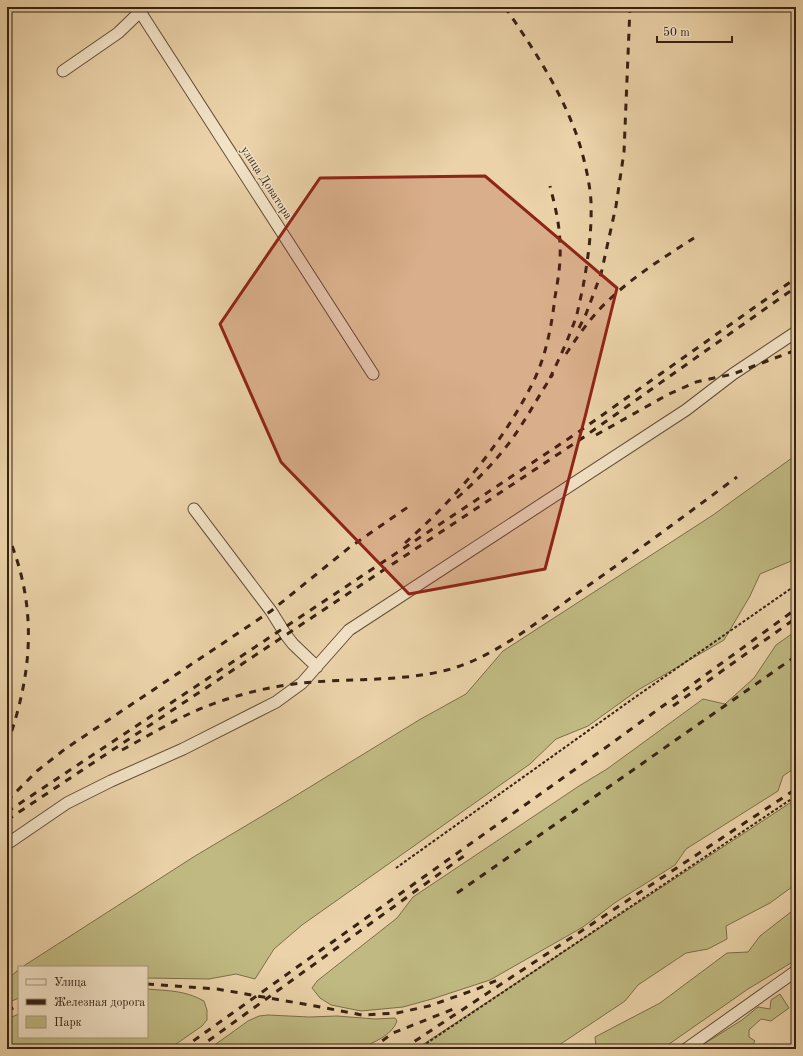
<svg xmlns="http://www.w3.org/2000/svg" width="803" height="1056" font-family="'Old Standard TT',serif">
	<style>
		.green { fill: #c0ba82; stroke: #7c6e4a }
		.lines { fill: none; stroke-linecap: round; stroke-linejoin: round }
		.minor-casing { stroke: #644e38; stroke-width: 13 }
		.path { stroke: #372213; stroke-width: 2; stroke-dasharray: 3 2; stroke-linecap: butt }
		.minor { stroke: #f2e2c6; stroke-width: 11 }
		.rail { stroke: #372213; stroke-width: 3; stroke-dasharray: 7 7; stroke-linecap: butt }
		.marked { fill: #8f2418; fill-opacity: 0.2; stroke: #8f2418; stroke-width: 3; stroke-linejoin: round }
		.labels { text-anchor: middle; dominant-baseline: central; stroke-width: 3; stroke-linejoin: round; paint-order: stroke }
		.street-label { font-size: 12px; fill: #372213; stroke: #f2e2c6 }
	</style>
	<rect width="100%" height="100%" fill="#ebd2a8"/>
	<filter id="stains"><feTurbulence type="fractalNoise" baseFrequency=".005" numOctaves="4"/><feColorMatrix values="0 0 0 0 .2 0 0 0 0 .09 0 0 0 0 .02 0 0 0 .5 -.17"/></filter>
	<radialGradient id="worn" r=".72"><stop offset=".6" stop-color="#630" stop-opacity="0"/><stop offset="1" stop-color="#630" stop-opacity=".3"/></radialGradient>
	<!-- green -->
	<path class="green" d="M796,455V559L760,574L750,596L724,640L638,690L588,726L556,739L530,764L302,925L274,949L255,979L236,974L209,979L147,978V967H22L195,856L274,809L419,720L466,694L503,651L713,515Z
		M796,631V767L783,776L778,791L686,849L675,865L616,902L583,927L490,980L432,999L403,1007L361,1011L331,1005L320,998L312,988L317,981L397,918L413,897L579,786L607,769L703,699L725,704L754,678L776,645Z
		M796,799V884L770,903L726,926L727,939L708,949L686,953L638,985L625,1001L553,1049H416Z
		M796,908V960L748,989L662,1049H595L596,1047L595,1037L660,1003L727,953L748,952L760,936Z
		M19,969V998L7,1003V980Z
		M147,989C169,991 184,990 204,1001L207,1010V1020L202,1026L169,1049H7V1019L19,1014V1037H147Z
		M780,994L789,1008L771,1021L761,1019L749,1030V1037L755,1041L750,1049H696L742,1020L758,1007L770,1009L771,1000Z
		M268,1015L309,1017L337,1016L375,1019L395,1018L397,1021C392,1036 373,1042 360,1049H209L248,1021L259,1016Z"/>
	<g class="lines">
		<defs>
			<path id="minor" d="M137,7L373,374
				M63,71L118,33L144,8
				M194,509L271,611L286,635L293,644L317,667
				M7,844L67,803L111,781L183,749L276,702L302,683L349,630L686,410L733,374L796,332
				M686,1049L796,971"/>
		</defs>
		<!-- minor casing -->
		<use href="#minor" class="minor-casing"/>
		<!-- path -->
		<path class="path" d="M396,868L634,698L796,585
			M418,1049L796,796"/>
		<!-- minor -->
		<use href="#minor" class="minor"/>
		<!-- rail -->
		<path class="rail" d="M505,7C530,44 555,81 572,123C581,144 590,180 591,202C592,231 588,259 583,287C581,296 579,305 577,314C570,336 560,357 550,378
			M579,328L586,314L601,274L616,206L624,152L630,7
			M566,354C579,334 594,313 612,297C637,274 666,256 694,238
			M596,435L667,395L696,382L733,374L796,350
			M457,498C475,482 491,466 506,447C524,424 537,398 553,374
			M7,533C38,606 33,672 7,745
			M405,543C457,497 506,440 536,376C547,351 552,323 555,297C558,280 561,262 560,246C560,225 555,206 550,186
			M673,706L796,618
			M122,750C146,737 169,723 193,712C227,697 265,687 302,683C350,678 400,682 447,670C493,658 536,623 575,595C629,557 683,517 737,477
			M7,801L37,771L65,749L271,611L350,547L408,507
			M7,812L577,433L796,278
			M7,820L581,439L796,287
			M457,893L796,656
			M147,984L217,989L315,1006L362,1015L397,1013L429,1006L477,989L502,978
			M7,1011L19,1005
			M182,1049L612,743L796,609
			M197,1049L468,853
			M371,1049L393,1033L456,1008
			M403,1049L796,789"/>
	</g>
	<!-- marked area -->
	<path class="marked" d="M485,176L617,288L585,417L545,569L409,594L281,462L220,324L320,178Z"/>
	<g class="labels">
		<!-- street labels -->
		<g class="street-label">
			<text transform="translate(266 183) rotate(57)">улица Доватора</text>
		</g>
	</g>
	<!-- margin -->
	<rect width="803" height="1056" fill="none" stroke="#ebd2a8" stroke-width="24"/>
	<rect x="8" y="8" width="787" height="1040" fill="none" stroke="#372213" stroke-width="2"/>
	<rect x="12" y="12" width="779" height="1032" fill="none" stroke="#372213"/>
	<!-- legend -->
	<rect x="18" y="966" width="130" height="72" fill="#f2e2c6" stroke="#a7957e"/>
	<rect x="26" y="979" width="20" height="6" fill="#f2e2c6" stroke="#a7957e"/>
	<text x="54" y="986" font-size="12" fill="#372213">Улица</text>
	<rect x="26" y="999" width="20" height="6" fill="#372213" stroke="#a7957e"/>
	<text x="54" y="1006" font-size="12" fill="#372213">Железная дорога</text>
	<rect x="26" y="1016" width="20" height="12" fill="#c0ba82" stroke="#a7957e"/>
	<text x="54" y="1026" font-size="12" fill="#372213">Парк</text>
	<!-- scale -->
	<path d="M657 36v6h75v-6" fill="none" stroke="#372213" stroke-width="2"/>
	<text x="663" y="36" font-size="12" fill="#372213" stroke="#f2e2c6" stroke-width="3" paint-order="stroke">50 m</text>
	<rect width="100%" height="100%" filter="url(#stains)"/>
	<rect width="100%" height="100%" fill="url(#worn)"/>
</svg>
